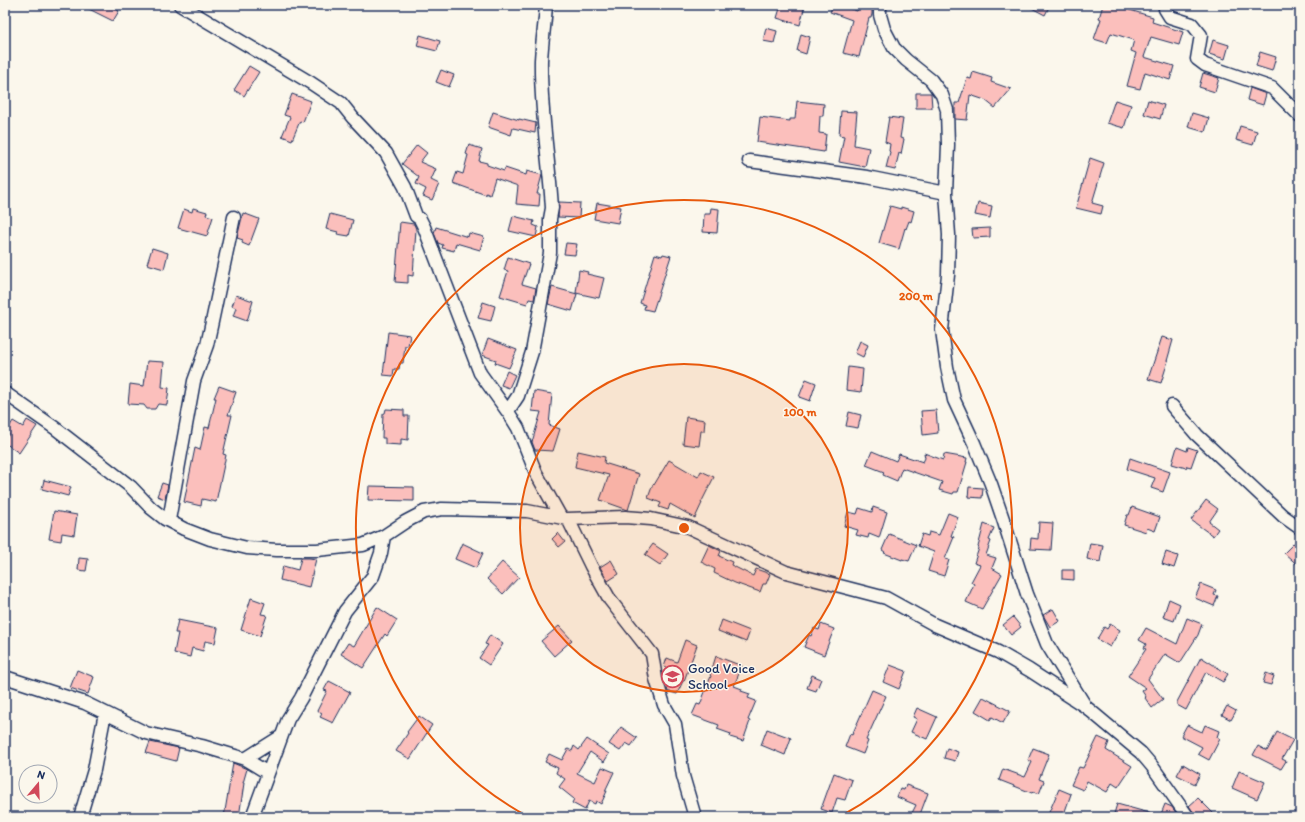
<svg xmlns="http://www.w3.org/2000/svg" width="1305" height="822" font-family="Itim,sans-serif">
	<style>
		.building { fill: #fbbfbc; stroke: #1b2f5e }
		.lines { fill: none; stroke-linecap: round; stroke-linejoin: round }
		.minor-casing { stroke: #1b2f5e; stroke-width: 15 }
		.minor { stroke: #fbf7ec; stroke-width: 12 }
		.ring { fill: none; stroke: #e8590c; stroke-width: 2 }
		.labels { text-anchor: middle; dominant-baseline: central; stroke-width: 3; stroke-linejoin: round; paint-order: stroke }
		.poi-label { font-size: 14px; fill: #1b2f5e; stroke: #fbf7ec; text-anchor: start }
		.centre { fill: #e8590c; stroke: #fbf7ec; stroke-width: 2 }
		.ring-label { font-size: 12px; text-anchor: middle; font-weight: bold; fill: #e8590c; stroke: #fbf7ec; stroke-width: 3; stroke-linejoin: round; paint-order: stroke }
	</style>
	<rect width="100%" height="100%" fill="#fbf7ec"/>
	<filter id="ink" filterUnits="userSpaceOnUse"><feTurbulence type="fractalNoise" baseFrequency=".025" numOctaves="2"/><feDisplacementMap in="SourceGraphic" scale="8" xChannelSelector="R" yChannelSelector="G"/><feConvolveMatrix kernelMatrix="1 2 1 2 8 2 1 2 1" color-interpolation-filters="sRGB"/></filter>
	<g filter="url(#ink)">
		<!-- building -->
		<path class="building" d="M81,5H116L114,8L119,11L113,21Z
			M781,5H805L800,25L777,18Z
			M833,5H840L857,11L859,5L872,6V14L871,18H869L859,57L843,53L852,20L830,12Z
			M1026,5H1050L1045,15Z
			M1103,5H1113L1153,17L1152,22L1183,32L1179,45L1151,37L1144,57L1174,66L1170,80L1145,72L1140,89L1127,86L1136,53L1131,51L1134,40L1111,33L1107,43L1094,39L1101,19L1099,18Z
			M766,28L777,31L774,43L763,41Z
			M801,34L810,37L806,54L797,51Z
			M420,35L440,41L437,51L417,46Z
			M1213,40L1229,45L1225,59L1209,54Z
			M1260,52L1276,57L1272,71L1256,66Z
			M249,66L259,72L244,96L234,90Z
			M441,70L454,75L449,87L436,82Z
			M973,72L992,78L991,82L1011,89L995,108L985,100L970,95L967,120L955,119V103H959L967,78L971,79Z
			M1203,73L1219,78L1215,92L1199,87Z
			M1250,88L1266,94L1263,105L1247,100Z
			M916,93H931L932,108H916Z
			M292,94L311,101L303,122L300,121L292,140L282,136L290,117L284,115Z
			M1115,100L1131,105L1124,128L1107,123Z
			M1148,100L1164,105L1160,119L1144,114Z
			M797,101L824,104L823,116H820L819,133L826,134L824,152L757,142L760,117L790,121V119H795Z
			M841,111L857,112L854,145L869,148L865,167L839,162L844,136L839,135Z
			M493,112L519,120V119L536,123L535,133L513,128L511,135L488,127Z
			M1192,113L1209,118L1205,132L1188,127Z
			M889,117L903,119L900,138L904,139L901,154L899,153L895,170L886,168L890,152L889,151L890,144L885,142Z
			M1240,126L1257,131L1253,145L1236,140Z
			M417,145L427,153L420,162L436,169L431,180L439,184L432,200L423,196L426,189L416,184L419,177L402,164Z
			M469,145L482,149L479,161L487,163V165L504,171L505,168L526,175L527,171L542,175L537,194H540L539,206L516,204L518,186L495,178L490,195L486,193V195L453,183L457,172L463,174L468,155L466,154Z
			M1090,158L1104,163L1092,203L1103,206L1101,214L1076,208Z
			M559,202L580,203L579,218L558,217Z
			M597,203L621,207L618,223L594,219Z
			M978,203L992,206L990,218L975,215Z
			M890,206L901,209V207L914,211L911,222L909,221L906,229L905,228L899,249L879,243Z
			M193,208L207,212L206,215L213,217L207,236L178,228L184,209L192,212Z
			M711,208L719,209L717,233L703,232L704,214H710Z
			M243,213L259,219L249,246L242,243L243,240L237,238Z
			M330,214L353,220L349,236L337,234L338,232L326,229Z
			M513,216L534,221L533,225L538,227L536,237L509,231Z
			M400,222L414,224L416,229L413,276L408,275V283L395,282Z
			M436,227L468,237L469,233L484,237L480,250L456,243L454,251L442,248L443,245L438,243L434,233Z
			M990,228V237L973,238L972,229Z
			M566,243L577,244L575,255L564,254Z
			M152,248L168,253L164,269L147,264Z
			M655,254L662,256L663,254L671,256L653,311L644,309L645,305L640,303Z
			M508,257L529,264L522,284L536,288L534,300L529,299L527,304L500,296L508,271L504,270Z
			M579,270L588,272L587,274L604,278L599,298L576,293Z
			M552,287L577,294L572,311L548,304Z
			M236,295L253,301L247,321L233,316L236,308L232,306Z
			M483,302L495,306L491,321L478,318Z
			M388,332L410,335L408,346H405L403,363H400L399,369H394L393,376L383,375Z
			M1162,337L1173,340L1167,361H1168L1161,383L1148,379Z
			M488,339L517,350L509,368L495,363L496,360L482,355Z
			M860,341L868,345L863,357L855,353Z
			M147,361L164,362L162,387L169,388L167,405L158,404L155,409H147L144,405L128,404L130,384L144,386Z
			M848,367L863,369L861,392L846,390Z
			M507,371L515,375L509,388L501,385Z
			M806,379L816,383L810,401L799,397Z
			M219,386L236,392L228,415H232L223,454L226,455L216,502L202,499L201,506L184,502L195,448L200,450L205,427L209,428L216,398H214Z
			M534,391L552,394L549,425L560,429L553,451L535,450L532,442L541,412L532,411Z
			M386,409L404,410V416H409L408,440L401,439V445L385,444V438H382L383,414L385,413Z
			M936,410L938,433L923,435L921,411Z
			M849,412L861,415L858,428L846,426Z
			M686,417L705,420L704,431H701L699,446L683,444Z
			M27,420L37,426L19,453L5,443V440L9,434L6,432L13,421L23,427Z
			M1177,447L1187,451L1188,447L1197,450L1191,467L1187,466L1186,468L1172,464Z
			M578,451L605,457L604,463L639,474L628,510L600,500L609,475L575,467Z
			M872,451L896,461L899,454L923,462L925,458L924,453L943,460L944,454L967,458L966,462H967L958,492H954L953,494L939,490L942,482L902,468L897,481L883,475L884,472L866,465Z
			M1130,458L1170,472L1163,492L1151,488L1155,478L1127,469Z
			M669,460L698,477L701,471L714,477L701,503H702L695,518L670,504L668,510L659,507L661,503L648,498L653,484L654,485Z
			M44,480L71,487L68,496L42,489Z
			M162,483L168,485L165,499L157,496Z
			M369,486L414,487V501L368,500Z
			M969,487L983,488L982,498L968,497Z
			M1206,500L1218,509L1209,522L1218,529L1213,536L1191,520Z
			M873,507L887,512L879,538L869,534L868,538L856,535L858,530L844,526L848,512L857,514L859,508L872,512Z
			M1132,507L1160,517L1155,531L1147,528L1146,532L1124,525L1127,515H1129Z
			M54,511L77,515L74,535L62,533L61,541L49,539Z
			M948,513L958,517L951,536L954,537L945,559L949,560L944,576L928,571L934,552L918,546L922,534L928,536L929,532L939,535Z
			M1039,522L1053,523L1051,550L1030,549L1031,538L1038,539Z
			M984,524L994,528L989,540L991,541L986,555L996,558L992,568L1002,574L982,609L966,602L974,584L971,582L980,565L974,563L979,548L978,547Z
			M558,533L565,542L559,547L552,539Z
			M889,534L916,545L909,561L902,559V560L884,553L885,552L882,550Z
			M1295,542L1300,546V567L1284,553Z
			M462,543L483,553L476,568L455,559Z
			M1090,543L1103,545L1100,562L1087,559Z
			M653,544L668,554L660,565L645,555Z
			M709,545L721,551L719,556L732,562L731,565L753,576L756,569L770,574L766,584H763L760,592L735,583L714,573L715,569L701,562Z
			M1166,552L1178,556L1174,568L1162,564Z
			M79,558L88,559L86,571L78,570Z
			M301,558H309L316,559L309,587L280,580L283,566L298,570Z
			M611,560L619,574L608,581L600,567Z
			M502,562L519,577L503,594L487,579Z
			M1062,570H1074V580L1062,579Z
			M1201,584L1216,590L1214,595L1218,596L1214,606L1195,598Z
			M251,598L265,603L261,614L267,615L260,636L241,630Z
			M1169,599L1180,604L1174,621L1163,617Z
			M377,607L397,620L387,636L385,634L363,668L341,654L348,643L354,646Z
			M1053,609L1060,621L1050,627L1043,615Z
			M1013,617L1021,627L1011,635L1003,625Z
			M1187,618L1202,624L1198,635L1180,663L1165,654L1148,679L1163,699L1152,708L1145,698L1146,697L1142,691L1146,688L1128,676L1146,649L1144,648L1146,644L1139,640L1146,628L1177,644Z
			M178,620L218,628L215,643L205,641L203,651L192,648L190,657L174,653L178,633H175Z
			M722,620L750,631L746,642L718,631Z
			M821,624L834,629L824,655L804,647L809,635L811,636L814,628L819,630Z
			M1110,624L1120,630L1110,647L1097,639L1104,627L1107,629Z
			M559,626L572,640L554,656L541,641Z
			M490,635L503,644L489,665L479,658L488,645L485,644Z
			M685,640L697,645L684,681H683L677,694L667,691L673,675L666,672L668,669L664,667L667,658L677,662Z
			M716,656L742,666L734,686L742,689L741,691L750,694L748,698L756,701L748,720L750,721L743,741L730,737L731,734L717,729L719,725L692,715L697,704L700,705L711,676L710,675Z
			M1201,657L1228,674L1223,682L1206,672L1186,710L1177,705V702Z
			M890,665L906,671L899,689L883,682Z
			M77,670L94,677L88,694L70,688Z
			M1266,673L1274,676L1271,685L1263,683Z
			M812,675L821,679L816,691L807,688Z
			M329,681L350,692L333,723L320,717L322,714L317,711L327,691L324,690Z
			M872,690L886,696L866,740L868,741L863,754L845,747L850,734L852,735Z
			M983,697L1010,711L1003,723L992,717L990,720L975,711Z
			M1227,706L1236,711L1231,720L1222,715Z
			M917,708L937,717L927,739L911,732L917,719L913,717Z
			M419,716L432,725L410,759L396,751L408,733L407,732Z
			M1187,725L1202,732L1205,725L1219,731L1217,737L1220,739L1209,760L1198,754L1202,747L1181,736Z
			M621,727L637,738L631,746L626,743L620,751L609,744Z
			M767,729L791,738L785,755L761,745Z
			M1277,732L1293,740L1282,759L1286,761L1281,769L1253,755L1258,746L1267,751Z
			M1098,737L1109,742L1106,750L1132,766L1118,787L1112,783L1107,792L1087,781L1083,790L1071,785L1079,767L1083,768Z
			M587,739L609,754L604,762L590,752L577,773L595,782L602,767L614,772L605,791H607L601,804L596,801L595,804L589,801L585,810L572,803L574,799L559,787L565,779L556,773L558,768L545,762L549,754L562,760L568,749L572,751L574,746L579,750Z
			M150,742L179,748L176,761L146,753Z
			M947,748L958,752L955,761L944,758Z
			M1033,748L1049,754L1039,779L1044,781L1039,794L1033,792L1032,793L999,780L1003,769L1025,777L1032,762L1028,760Z
			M233,763L247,769L243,783H244L239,817H224Z
			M1183,764L1200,774L1195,784L1177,775Z
			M1239,771L1265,782L1257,799L1232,788Z
			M834,773L852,780L845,800L837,798L832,813L821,809Z
			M906,785L928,793L919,817H910L916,805L897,797L900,789L904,790Z
			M1059,789L1071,794L1063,817H1047Z
			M1198,798L1217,817H1195L1194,813L1189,806Z
			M1117,804L1153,814L1152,817H1113Z
			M1165,804L1172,807L1179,817H1165L1161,814Z"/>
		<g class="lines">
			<defs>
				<path id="minor" d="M180,5L311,83L341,103L353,118L386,153L405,187L416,216L420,219L424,227L480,373L510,415L518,428L536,473L560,516
					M880,5V15L884,29L894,48L906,60L931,80L942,95L947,110L948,145L946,193L949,235L948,275L942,330L947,367L954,400L974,443L991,484L1003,519L1027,594L1047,644L1084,704
					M1166,5L1165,9L1170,17L1192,24L1201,35L1197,59L1205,65L1272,88L1300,116
					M749,161L867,177L946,193
					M5,393L55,428L131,487L151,508L165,519L184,529L210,539L247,548L277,550H317L363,545L384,536
					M1172,406L1197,435L1283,516L1300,528
					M508,411L518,396L532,352L550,253V219L552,208C549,158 540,110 541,60C542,42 545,23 546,5
					M568,519L591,566L610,600L652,654L656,679L664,705L675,724L683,776L695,817
					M169,520L194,381L207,345L212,322L234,217
					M5,677L85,703L146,733L202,746L245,759L268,773
					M245,759L280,737
					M80,817L94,770L105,713
					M252,817L288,719L301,698L345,611L373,576L381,553L384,536L405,522L424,512L442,509L527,511L568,519L625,517L651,519L688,527L786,572L886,598L935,625L998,652L1029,670L1086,707L1141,753L1152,766L1188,817"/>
			</defs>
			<!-- minor casing -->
			<use href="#minor" class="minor-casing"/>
			<!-- minor -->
			<use href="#minor" class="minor"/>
		</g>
	</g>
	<!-- distance rings -->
	<circle cx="684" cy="528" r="164" fill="#e8590c" fill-opacity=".12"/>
	<g class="ring">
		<circle cx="684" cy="528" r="164"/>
		<path d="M527 816A328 328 0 1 1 841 816"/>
	</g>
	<!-- icons -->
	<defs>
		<symbol id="school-ring" viewBox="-11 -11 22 22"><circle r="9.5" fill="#fbf7ec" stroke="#d1495b" stroke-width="1.5"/><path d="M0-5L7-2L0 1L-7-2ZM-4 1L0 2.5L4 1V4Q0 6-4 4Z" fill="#d1495b"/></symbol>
	</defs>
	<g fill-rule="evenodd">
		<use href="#school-ring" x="660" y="664" width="25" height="25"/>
	</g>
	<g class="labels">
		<!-- poi labels -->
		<g class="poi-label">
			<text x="688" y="668">Good Voice<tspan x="688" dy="16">School</tspan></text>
		</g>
	</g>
	<circle cx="684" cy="528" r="6" class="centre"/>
	<g class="ring-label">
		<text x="916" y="300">200 m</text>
		<text x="800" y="416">100 m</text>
	</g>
	<!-- margin -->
	<rect width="1305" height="822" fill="none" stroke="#fbf7ec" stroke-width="20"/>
	<rect x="10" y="10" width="1285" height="802" fill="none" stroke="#1b2f5e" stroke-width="1.5" filter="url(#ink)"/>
	<!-- north arrow -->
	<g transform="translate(38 784) rotate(19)"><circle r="19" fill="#fbf7ec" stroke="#a1a7b3"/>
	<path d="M0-3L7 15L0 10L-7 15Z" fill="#d1495b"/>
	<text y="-6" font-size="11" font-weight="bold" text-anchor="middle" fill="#1b2f5e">N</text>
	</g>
</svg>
